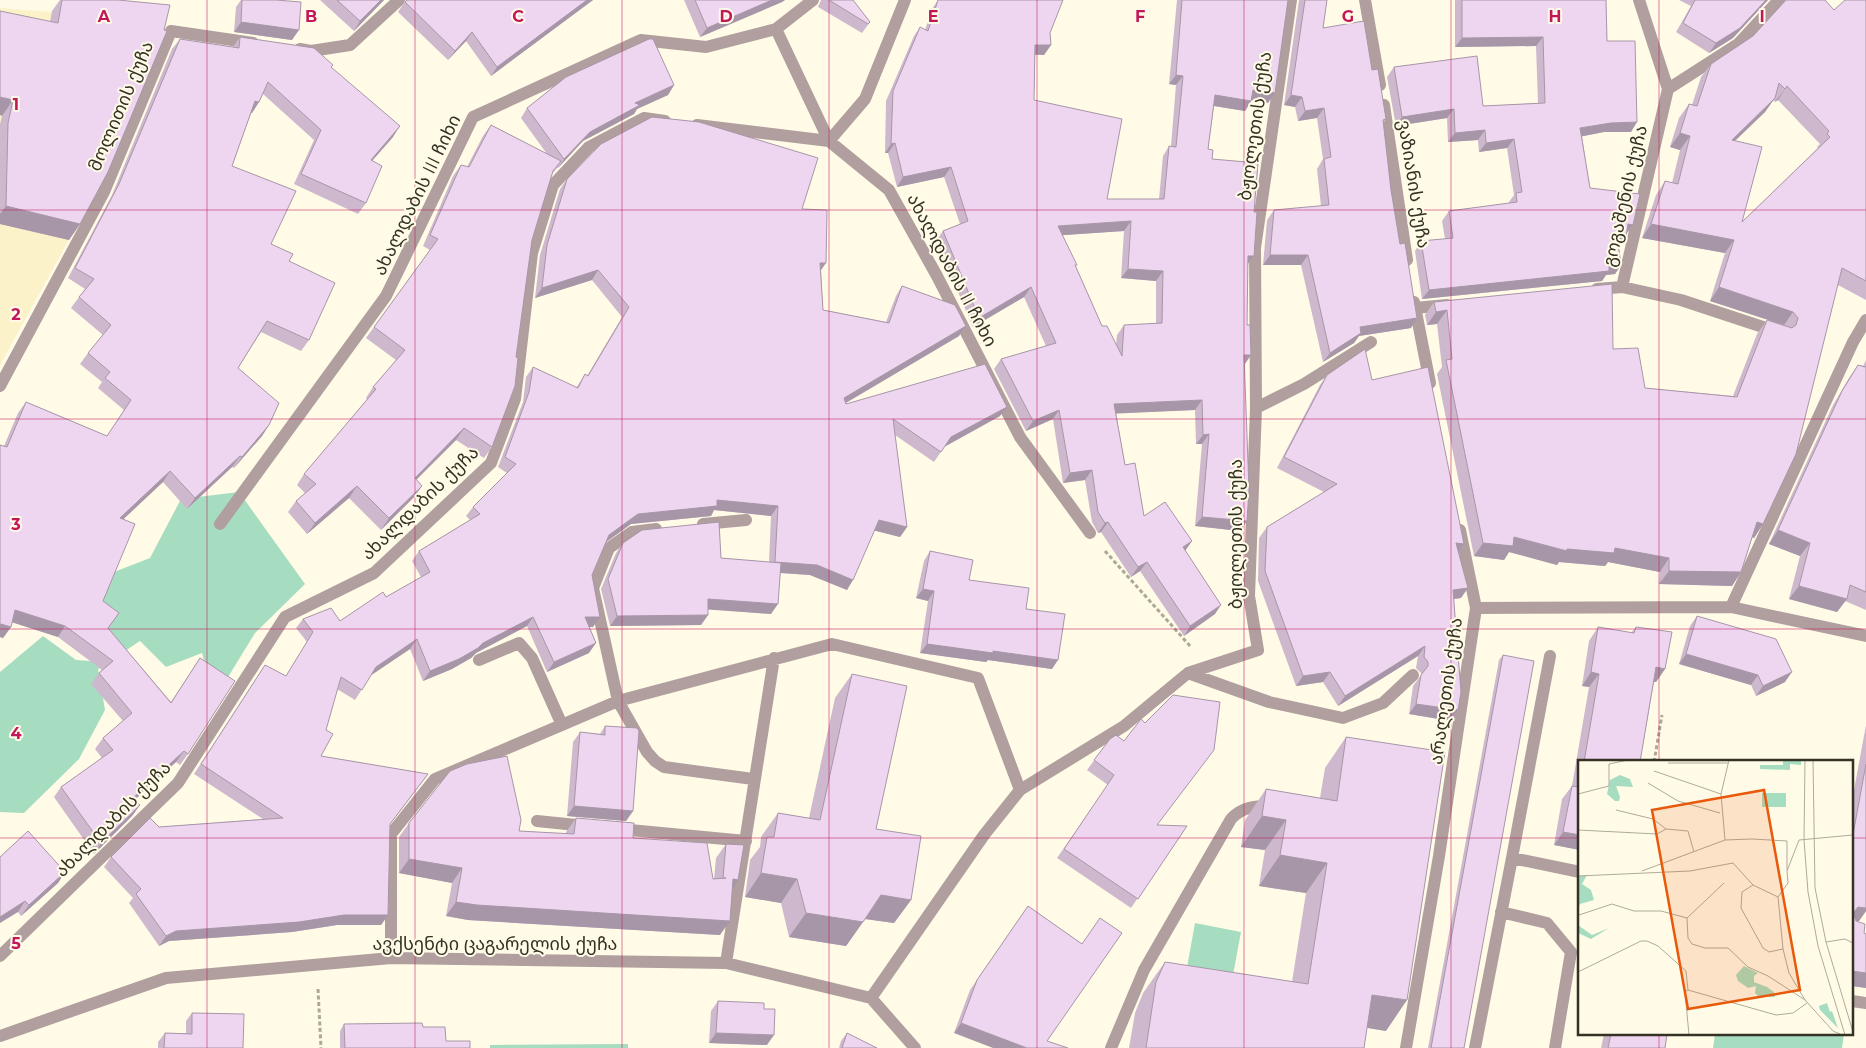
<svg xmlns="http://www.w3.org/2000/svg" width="1866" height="1048" font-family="Montserrat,'Noto Sans Georgian',sans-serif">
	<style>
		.built { fill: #fbf2c9 }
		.green { fill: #a6ddc0 }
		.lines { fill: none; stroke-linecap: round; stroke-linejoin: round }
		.path { stroke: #aca997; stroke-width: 3; stroke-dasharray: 4 2.5; stroke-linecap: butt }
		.minor { stroke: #b09f9e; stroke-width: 12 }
		.wall { fill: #ceb8ce; fill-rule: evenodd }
		.shaded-wall { fill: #a796a8 }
		.building { fill: #efd6f0; stroke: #a796a8; fill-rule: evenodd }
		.grid { fill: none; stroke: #c2185b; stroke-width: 1; stroke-opacity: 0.55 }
		.labels { text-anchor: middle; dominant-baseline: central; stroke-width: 4; stroke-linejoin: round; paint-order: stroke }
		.street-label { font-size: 18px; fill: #343225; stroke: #fffbe7 }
		.inset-road { fill: none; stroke: #aeab99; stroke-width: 1 }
		.view { fill: #e8590c; fill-opacity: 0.15; stroke: #e8590c; stroke-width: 2.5 }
		.inset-edge { fill: none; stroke: #343225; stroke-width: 2.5 }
		.grid-label { font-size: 16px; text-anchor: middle; font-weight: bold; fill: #c2185b; stroke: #fffbe7; stroke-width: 4; stroke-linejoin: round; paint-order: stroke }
	</style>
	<rect width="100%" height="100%" fill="#fffbe7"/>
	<!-- built -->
	<path class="built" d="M0,8L160,21L92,198L0,365Z"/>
	<!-- green -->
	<path class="green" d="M239,492L305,584L255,633L214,700L202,653L166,667L140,641L98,669L105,710L79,759L24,813L0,812V672L43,636L76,660L104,662L110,633L100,605L114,572L150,558L181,499Z
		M1195,923L1241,932L1233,975L1187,967Z
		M1715,1034H1844L1842,1048H1713Z
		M628,1044V1048H490V1045Z"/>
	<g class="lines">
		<!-- path -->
		<path class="path" d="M1105,551L1191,647
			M1654,762L1662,715
			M318,989L321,1048"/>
		<!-- minor -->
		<path class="minor" d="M1365,0L1380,85
			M776,29L829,141L889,190L937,276L1020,437L1090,533
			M300,49L311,51L350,45L399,0
			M1668,89L1738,44L1779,0
			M1384,105L1407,260
			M697,125L829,141
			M829,141L865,99L905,0
			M1622,287L1681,300L1778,332
			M1597,289L1622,287L1668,89L1639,0
			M1414,302L1430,383
			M1415,308L1447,305
			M0,386L104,192L171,31L253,43
			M1256,408L1304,384L1371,342
			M220,524L386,296L473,117L641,40L706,47L776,29L813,0
			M703,524L746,520
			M656,529L632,532L609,548L593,588L618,701L647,752L655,761L664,767L753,779
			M1731,607L1853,342L1866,320
			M1476,608L1731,607L1866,636
			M479,660L519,643L532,658L562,725
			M1188,673L1269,702L1343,718L1383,703L1413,675
			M1020,790L1124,726L1188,673L1258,650L1249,596L1256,408L1255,248L1291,0
			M537,821L586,826
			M619,829L746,841
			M1512,858L1550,656
			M1501,912L1547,923L1571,952L1555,1048
			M0,956L178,783L285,617L374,573L491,463L515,399L532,253L553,185L589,147L644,118L665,121
			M391,958V834L435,779L618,701L832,644L978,678L1020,790L984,835L871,998
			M726,963L774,658
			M1852,1001L1866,1003
			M0,1036L166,978L391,958L726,963L871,998L915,1048
			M1111,1048L1144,970L1231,819C1242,807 1254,806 1270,806
			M1406,1048L1439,856L1476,608L1460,530
			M1475,1048L1512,858L1580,872"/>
	</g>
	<!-- wall -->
	<path class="wall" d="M60,0H118L80,224L69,240L0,224V124L2,116L50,22L52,11Z
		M241,0H276L292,40L234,32L236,7Z
		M320,0H384L354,31Z
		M406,0H593L491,76L466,41L448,60L398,12Z
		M684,0H785L782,2L700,37Z
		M821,0H853L870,22L862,33L818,7Z
		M938,0L1050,33L1051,45L1044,55H1035L1034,100L1107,199H1159L1163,156L1169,146H1171L1176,85L1169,84L1177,0H1288L1268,103L1252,100L1245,111L1214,106L1208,149L1212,159L1254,212V256L1248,263L1240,531L1195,526L1202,444H1196L1195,410L1116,413L1125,465L1144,516L1192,541L1185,550L1215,614L1184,636L1140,571L1131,577L1101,532L1098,533L1092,522L1085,480L1063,483L1053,419L1026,431L994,369L1001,359L1046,346L1024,297L973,327L936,241L943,231L960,224L944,177L897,187L888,153H885L886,101L914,36L920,27L925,30L932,9ZM1124,231L1121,278L1156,281V324L1124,325L1117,335L1116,345L1102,326L1062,235Z
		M1299,0H1327L1323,28L1372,70L1386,119L1383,124L1391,190L1411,328L1359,336L1354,343L1323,362L1301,265H1263L1267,220L1274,210L1321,206L1317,169L1323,159L1317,118L1298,121L1295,107L1284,105Z
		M1455,0H1606L1607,41L1631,132H1604L1582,136L1590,188L1633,225L1627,233L1626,237L1619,247L1621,265L1615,274L1606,275L1602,281L1422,299L1415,251L1421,241L1445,239L1442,221L1449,211L1509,203V202L1514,195L1507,148L1479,152L1478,140L1448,142L1447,118L1396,126L1387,77L1394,67L1483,106L1538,103L1536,46L1455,47Z
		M1679,0H1768L1733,38L1709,53L1676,32L1691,6Z
		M1866,0V300L1838,285L1763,524L1754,538L1752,537L1741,572L1732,586L1659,584L1660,572L1608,562L1605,566L1559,562L1557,565L1509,552L1504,560L1474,556L1437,374L1442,367L1437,324L1427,325L1425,315L1434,302L1613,349L1645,388L1733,396L1757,334L1767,320L1781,324L1710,301L1725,253L1642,238L1656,195L1665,181L1672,183L1680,150L1670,147L1679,118L1689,104L1692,105L1701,77L1711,64L1834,10ZM1773,100L1775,102L1778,100L1820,144L1817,147L1818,148L1742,222L1735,141L1765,112Z
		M240,37L331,67L393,137L372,161L366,203L358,214L294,184L314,140L263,94L259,102L252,113H251L232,166L271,244L289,261L309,340L301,351L261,332L238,368L269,425L262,436L234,468L232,467L187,509L163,482L123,519L103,601L108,628L171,702L200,658L188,754L180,765L176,762L135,800L140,805L132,816L94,854L54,797L61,787L102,758L95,749L103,738L123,721L91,684L99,673L102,670L58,637L12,622L11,627L3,638L0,637V445L4,446L18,413L26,402L107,436L124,410L98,388L102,382L80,364L88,353L103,335L71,308L85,289L68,278L112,195L172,49L180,39L233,47Z
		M674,85L668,95L637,109L634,114L583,141L558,168H557L552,174L532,240L492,447L484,458L456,440L416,480L422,486L414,497L381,530L349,498L307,534L288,512L296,501L305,493L297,485L304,474L367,400L366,398L373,387L396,360L366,338L430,250L423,246L453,176L461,165L467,167L483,136L491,125L547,154L521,118L527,108Z
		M567,179L802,209L821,270L823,310L886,322L896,296L902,286L959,336L846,403V404L1000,416L944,447L934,462L895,435L907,527L900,537L874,530L847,590L810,575L780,573L771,614L708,609V615L701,625L610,626L601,589L616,553L623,543L721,558L769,562L771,516L714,510L711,516L631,524L606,542L592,575L593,627H589V653L547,672L527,626L476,653L471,658L452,669L423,681L410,649L371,675L355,700L337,689L326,730L321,756L428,774L390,824L388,915L381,925H337L292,932L169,941L159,946L129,903L133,898L104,867L111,857L159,827L263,819L194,774L265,665L286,676L307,642L296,628L303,619L340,621L386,597L421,577L412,561L419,551L470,520L466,516L473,507L507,473L498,467L523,402L526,377L533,367L576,388L585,374L587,376L622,317L592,280L535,298L540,255L560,189Z
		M1866,360V610L1845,601L1837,612L1789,599L1800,556L1769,544L1833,405L1849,378L1858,365L1863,366Z
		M1327,375L1372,380L1464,544L1459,551L1461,598L1454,599L1458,710L1451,721L1409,714L1413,686L1421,675V673L1416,668L1418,656L1338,706L1323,682L1296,686L1258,581L1259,538L1267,527L1324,492L1277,468L1320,385Z
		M930,551L969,580L1026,609L1052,669L988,660L986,662L920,653L928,601L916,598L924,561Z
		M1697,616L1785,682L1756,696L1751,685L1679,664L1690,626Z
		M1598,627L1631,633L1636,627L1665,669L1656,682H1654L1640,762H1580V850L1554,845L1562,799L1572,786L1589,687L1582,686L1589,641Z
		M1503,655L1464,1048H1428L1499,660Z
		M852,674L876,829L911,900L894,923L865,919L846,946L789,937L781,903L745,897L750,860L760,847L761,837L778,813L809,818L835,698Z
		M1866,725V911L1859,921H1857L1864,933L1866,934V988L1852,986V801Z
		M605,726L633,811L626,821L567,816L573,742L580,732L600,734Z
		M1346,737L1386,1031L1367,1028L1364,1048H1129L1135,1013L1143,993L1165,962L1292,982L1306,893L1259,886L1265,850L1241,847L1245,820L1266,789L1320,798L1325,768Z
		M1110,739L1158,826H1187L1131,908L1057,858L1108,785L1087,770Z
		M576,818L633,838L713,879H714L716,858L726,844L732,890L720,935L468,920L446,916L452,883L399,873V837L409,823L566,834V832Z
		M0,857L65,872L58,883L21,916L18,912Z
		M1028,906L1082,944L1122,933L954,1033L970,990Z
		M718,1001L764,1009L767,1045L709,1043L711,1011Z
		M192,1013L243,1048H158V1042L165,1033H186V1021Z
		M344,1024L423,1027L446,1041L470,1048H340V1031Z
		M847,1033L877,1048H839L841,1041Z
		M1604,1034H1667L1665,1048H1601Z"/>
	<!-- shaded-wall -->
	<path class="shaded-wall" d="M381,0H384L354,31L360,21Z
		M587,0H593L491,76L497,67Z
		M772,0H785L782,2L700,37L707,28Z
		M1766,0H1768L1733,38L1709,53L1716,43Z
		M241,22L299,30L292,40L234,32Z
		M472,32L466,41L448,60L455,51Z
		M1543,37L1536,46L1455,47L1462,38Z
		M1035,45H1051L1044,55L1028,54Z
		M1176,75L1183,76L1176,85L1169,84Z
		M674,85L668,95L637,109L634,114L583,141L558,168L564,159L590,132L635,103Z
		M1787,86L1778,100L1775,102L1785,89Z
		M1253,90L1275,93L1268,103L1246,99Z
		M1215,95L1251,101L1245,111L1208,105Z
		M1291,95L1302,97L1295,107L1284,105Z
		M0,97L13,100L2,116L0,115Z
		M1775,98L1765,112L1722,153L1732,140Z
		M255,101L259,102L252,113L248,112Z
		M1324,108L1317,118L1298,121L1305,111Z
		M1454,109L1447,118L1396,126L1402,117Z
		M1637,122L1631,132H1604L1574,138L1580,128L1611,123Z
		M400,126L393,137L363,171L371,160Z
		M1485,130L1478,140L1448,142L1455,133Z
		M1680,133L1690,136L1680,150L1670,147Z
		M1514,139L1507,148L1479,152L1486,143Z
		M895,143L888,153H885L891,144Z
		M951,167L944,177L897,187L903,177Z
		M6,206L80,224L69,240L0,224V214Z
		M1131,221L1124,231L1051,236L1058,226Z
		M1628,224L1633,225L1626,234Z
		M1651,224L1734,240L1725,253L1642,238Z
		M1617,236L1626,237L1620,247L1611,246Z
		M1270,255H1308L1301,265H1263Z
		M1248,256H1254L1247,265Z
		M820,263H826L819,273Z
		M1621,265L1615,274L1606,275L1602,281L1422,299L1429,290Z
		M1128,269L1163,271L1156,281L1121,278Z
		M598,270L592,280L535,298L542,288Z
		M1031,287L1024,297L973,327L979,318Z
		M1719,287L1793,312L1784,325L1710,301Z
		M1447,310L1437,324L1427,325L1436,312Z
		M1417,318L1411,328L1359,336L1354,343L1323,362L1330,353L1360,327Z
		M966,326L959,336L837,408L844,398Z
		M1244,355H1251L1245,364Z
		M1202,400L1195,410L1107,414L1114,404Z
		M1007,407L1000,416L944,447L934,462L951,437Z
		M1059,410L1053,419L1026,431L1033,421Z
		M269,425L262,436L234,468L242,457Z
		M464,428L456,440L407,489L415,478Z
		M1209,434L1202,444H1196L1203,435Z
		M240,456L232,467L187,509L195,498Z
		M1092,470L1085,480L1063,483L1070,473Z
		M170,471L163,482L113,529L120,518Z
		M357,486L349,498L307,534L315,523Z
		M422,486L414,497L381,530L389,518Z
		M717,500L778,506L771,516L714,510L711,516L631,524L602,545L609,535L638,514Z
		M1202,517L1247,521L1240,531L1195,526Z
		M879,520L907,527L900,537L872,530Z
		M1108,522L1101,532L1098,533L1105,523Z
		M1757,522L1763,524L1754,538L1747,535Z
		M1778,530L1810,543L1800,556L1769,544Z
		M1514,537L1567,549L1615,548L1669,558L1660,572L1608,562L1605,566L1559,562L1557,565L1509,552L1504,560L1474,556L1483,543Z
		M1192,541L1185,551L1183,547Z
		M1456,543L1464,544L1457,554Z
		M775,562L817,565L853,580L847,590L810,575L768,572Z
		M1147,562L1140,571L1131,577L1138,567Z
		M1669,571L1741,572L1732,586L1659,584Z
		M1799,586L1847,599L1837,612L1789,599Z
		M1468,588L1461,598L1446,600L1453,590Z
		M923,589L934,591L928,601L916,598Z
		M708,599L778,604L771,614L701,609Z
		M1221,605L1215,614L1184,636L1190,626Z
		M15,610L65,626L58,637L8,621Z
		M708,615L701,625L610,626L617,616Z
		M533,617L527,626L476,653L471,658L452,669L423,681L430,671Z
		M585,617H600L593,627H578Z
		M1,624L11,627L3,638L0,637V626Z
		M417,639L410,649L370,676L376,667Z
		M596,643L589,653L547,672L554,662Z
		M927,644L993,651L1058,660L1052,669L988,660L986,662L920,653Z
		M1425,646L1418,656L1338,706L1345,696Z
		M1686,654L1758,675L1751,685L1679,664Z
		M1656,667L1665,669L1656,682L1647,681Z
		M1330,672L1323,682L1296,686L1303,676Z
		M1591,672L1599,674L1589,687L1582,686Z
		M1792,672L1785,682L1756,696L1763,686Z
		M1416,704L1458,710L1451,721L1409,714Z
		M184,751L176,762L125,808L133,798Z
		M140,805L132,816L94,854L101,843Z
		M574,806L633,811L626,821L567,816Z
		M1262,816L1286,820L1265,850L1241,847Z
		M1563,832L1580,835V850L1554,845Z
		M1280,855L1327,863L1306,893L1259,886Z
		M409,859L462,868L452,883L399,873Z
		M65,872L58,883L21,916L29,905Z
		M761,873L797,879L781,903L745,897Z
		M733,879L738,880L729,894Z
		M881,895L911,900L894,923L865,919Z
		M25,901L18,912L0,923V917Z
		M456,902L730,921L720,935L468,920L446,916Z
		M1858,907L1866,908V911L1859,921H1852V915Z
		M806,913L863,922L846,946L789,937Z
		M344,915H388L381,925H337L292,932L169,941L159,946L166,936L176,931Z
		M1852,971L1866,973V988L1852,986Z
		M1372,995L1407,1000L1386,1031L1351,1025Z
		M961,1023L1027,1048H993L954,1033Z
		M716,1033L774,1035L767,1045L709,1043Z"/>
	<!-- building -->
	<path class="building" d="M62,0H118L170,5L164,30L167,31L108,172L80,224L6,206L8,123L13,100L0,97V11L58,23Z
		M242,0H276L301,2L299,30L241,22Z
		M337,0H381L360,21Z
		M407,0H587L497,67L472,32L455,51L405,2Z
		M695,0H772L707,28Z
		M829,0H853L870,22L868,24Z
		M938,0H1063L1050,33L1051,45H1035L1034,100L1122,119L1107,199H1164L1169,146L1176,147L1183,76L1176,75L1182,0H1288L1275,93L1253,90L1251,101L1215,95L1208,149L1213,150L1212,159L1258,163L1254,212H1257L1254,256H1248L1247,325H1250L1251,355H1244L1249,490L1247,521L1202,517L1209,434L1203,435L1202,400L1114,404L1125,465L1135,463L1144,516L1165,502L1192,541L1183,547L1221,605L1190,626L1147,562L1138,567L1108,522L1105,523L1098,512L1092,470L1070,473L1059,410L1033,421L1001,359L1056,343L1031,287L979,318L943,231L968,221L951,167L903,177L895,143L891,144L893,91L920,27L928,31ZM1131,221L1128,269L1163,271L1162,323L1124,325L1122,356L1107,326H1102L1075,265H1077L1058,226Z
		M1305,0H1327L1323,28L1364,21L1372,70L1378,69L1386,119L1383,120L1391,190L1400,244L1405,243L1417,318L1360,327L1361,333L1330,353L1308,255H1270L1274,210L1329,205L1324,159L1331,157L1324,108L1305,111L1302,97L1291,95Z
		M1462,0H1606L1607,41H1635L1637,122L1611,123L1580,128L1590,188L1640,194L1633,225L1628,224L1626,237L1617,236L1621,265L1609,266V271L1429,290L1421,241L1453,238L1449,211L1517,202L1516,193L1522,192L1514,139L1486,143L1485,130L1455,133L1454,109L1402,117L1394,67L1477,56L1483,106L1545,103L1543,37L1462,38Z
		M1695,0H1766L1740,28L1716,43L1683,23Z
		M1786,0H1825L1834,10L1845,0H1866V281L1842,268L1796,454L1763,524L1757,522L1741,572L1669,571V558L1615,548L1614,553L1567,549V551L1514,537L1513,546L1483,543L1446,360L1452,359L1447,310L1436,312L1434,302L1612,284L1613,349L1638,348L1645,388L1737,397L1767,320L1792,328L1796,325L1798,318L1793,312L1719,287L1734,240L1651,224L1665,181L1678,184L1690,136L1680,133L1689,104L1697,106L1711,64L1753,36ZM1779,83L1785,89L1787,86L1829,131L1827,134L1830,137L1742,222L1762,147L1732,140L1775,98Z
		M240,37L314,48L333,65L331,67L400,126L371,160L382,166L366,203L301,174L321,130L268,82L259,102L255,101L232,166L296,191L271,244L293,254L289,261L335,283L309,340L267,321L238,368L279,403L269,425L242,457L240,456L195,498L170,471L120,518L135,524L103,601L119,613L108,628L171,703L200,658L235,681L188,754L184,751L133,798L140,805L101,843L61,787L113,750L103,738L132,713L99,673L113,661L65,626L15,610L11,627L1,624L0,626V445L7,447L26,402L107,436L131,400L105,378L110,372L88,353L111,325L79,297L94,279L75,268L119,184L180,39L239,48Z
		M649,39H653L674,85L635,103L640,105L590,132L564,159L527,108L566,77Z
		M652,117L699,122L818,158L802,209L827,210L826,263H820L823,310L889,323L902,286L955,305L966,326L844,398L846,404L985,364L1007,407L951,437L941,452L893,419L907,527L879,520L853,580L817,565L775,562L778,506L717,500V506L638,514L609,535L592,575L600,617H585L596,643L554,662L533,617L483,643L478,648L459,659L430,671L417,639L376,667L362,690L341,677L326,730L333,734L321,756L428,774L390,824L388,915H344L299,922L176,931L166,936L136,894L141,889L111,857L150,818L159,827L283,818L201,764L265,665L286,676L313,632L303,619L331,608L340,621L383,592L386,597L430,572L419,551L480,514L473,507L516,464L505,457L529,392L533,367L578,388L585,374L588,376L629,307L598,270L542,288L547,245L567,179L601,144Z
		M491,125L561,161L553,171L532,240L516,357L518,358L515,386L492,447L464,428L415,478L422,486L389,518L357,486L315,523L296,501L316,484L304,474L376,389L373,387L405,350L374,327L438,239L430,235L461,165L469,167Z
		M1365,349L1372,380L1428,367L1464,544L1456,543L1468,588L1453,590L1461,692L1458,710L1416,704L1421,675L1428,666V662L1424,657L1425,646L1345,696L1330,672L1303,676L1265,571L1267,527L1337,484L1284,457L1327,375Z
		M1858,365L1865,367L1866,366V592L1850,585L1847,599L1799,586L1810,543L1778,530L1842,391Z
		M719,522L721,558L781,563L778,604L708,599V615L617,616L608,579L623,543L642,530Z
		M930,551L973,560L969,580L1029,588L1026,609L1065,614L1058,660L993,651V653L927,644L934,591L923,589Z
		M1697,616L1776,639L1792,672L1763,686L1758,675L1686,654Z
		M1598,627L1634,633L1636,627L1672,632L1665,669L1656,667L1640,762H1584L1599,674L1591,672Z
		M1503,655L1534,661L1464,1048H1431Z
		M852,674L907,686L876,829L921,836L911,900L881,895L863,922L806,913L797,879L761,873L767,837H774L778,813L820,820Z
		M1173,695L1220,702L1214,750L1157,825L1187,826L1138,899L1064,849L1114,775L1094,760L1110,739L1116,735L1124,741L1141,719L1145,723Z
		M605,726L637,728L639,731L633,811L574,806L580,732L605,735Z
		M1346,737L1445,752L1407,1000L1372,995L1364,1048H1146L1156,982L1165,962L1308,984L1327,863L1280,855L1286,820L1262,816L1266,789L1337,801Z
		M507,756L521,820L519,831L574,834L576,818L634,823L633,838L707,843L713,879L726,878H723L726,844L744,845L738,880L733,879L730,921L477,905L456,902L462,868L409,859V823L450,771L467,764Z
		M1866,764V908L1858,907L1853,913L1856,921L1865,924L1864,933L1866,934V973L1852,971V840Z
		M1580,785V835L1563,832L1572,786L1579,787Z
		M28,831L65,872L29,905L25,901L0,917V857Z
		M1028,906L1082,944L1100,918L1122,933L1047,1041L1068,1048H1027L961,1023L977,980Z
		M718,1001L764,1003V1009H775L774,1035L716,1033Z
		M192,1013L244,1014L243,1048H164L165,1033L192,1034Z
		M422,1023L423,1027H445L446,1041H470V1048H345L344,1024Z
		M847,1033L877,1048H842Z
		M1611,1034H1667L1665,1048H1608Z"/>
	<!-- grid -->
	<path class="grid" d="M207,0V1048M415,0V1048M622,0V1048M829,0V1048M1037,0V1048M1244,0V1048M1451,0V1048M1659,0V762M0,210H1866M0,419H1866M0,629H1866M0,838H1580M1852,838H1866M1659,1034V1048"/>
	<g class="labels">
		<!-- street labels -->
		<g class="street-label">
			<text transform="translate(121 106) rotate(-67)">მოლითის ქუჩა</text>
			<text transform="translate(1255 126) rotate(-82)">ბჟოლეთის ქუჩა</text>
			<text transform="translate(1414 184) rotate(81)">ვაზიანის ქუჩა</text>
			<text transform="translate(417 195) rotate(-64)">ახალდაბის III ჩიხი</text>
			<text transform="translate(1625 196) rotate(-77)">გოგაშენის ქუჩა</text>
			<text transform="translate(952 270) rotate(62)">ახალდაბის II ჩიხი</text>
			<text transform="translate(420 503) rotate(-44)">ახალდაბის ქუჩა</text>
			<text transform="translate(1236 534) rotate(-90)">ბჟოლეთის ქუჩა</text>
			<text transform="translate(1446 691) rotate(-82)">არალეთის ქუჩა</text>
			<text transform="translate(113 819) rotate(-45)">ახალდაბის ქუჩა</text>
			<text x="495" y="944">ავქსენტი ცაგარელის ქუჩა</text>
		</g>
	</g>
	<!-- overview -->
	<g transform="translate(1578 760)">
		<rect width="275" height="275" fill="#fffbe7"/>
		<path d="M205,0H223V5L212,4V10L182,9V5H205ZM42,15L52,19L55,27L38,26L42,37L41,41H37L29,34L32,20ZM184,33H208V47H184ZM9,115L4,124L13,130L16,140L2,144L0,149V116ZM0,165L14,175L31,168L13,179L0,173ZM166,206L180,213L176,216V222L189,227L196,232L197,237H181L177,233L178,226L170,228L160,221L158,215ZM249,243L252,252L254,251L260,268L242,250L241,246Z" fill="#a6ddc0"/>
		<path class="inset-road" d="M227,0L226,80L230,132L240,186L267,275M235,0L237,128L248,182L275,272M90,3H150M76,11L143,34M70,23L100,41L142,53M0,34L31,26V4L50,0M38,50L75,59L88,69M0,70L79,74L88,69L110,71L116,92M147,80L143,34L151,0M64,111L147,80L174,79L209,81V110M0,116L112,111L155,103L175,125M200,137L175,125L164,132L163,148L185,188L191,192L205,189M1,155L34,144L56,151H83L109,158M109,158L110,178L114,184L127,188H150L170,207L190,216L227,240L255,271L264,275M109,158L146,123M248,182L267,179L275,183M0,212L63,181H69L80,186L108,211L110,230L198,255L215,253L229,243M110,230L107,232L111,275M227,240L211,213L205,189L200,137L210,123L209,111L221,80L275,75"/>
		<path class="view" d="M186,30L222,230L110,249L74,50Z"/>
		<rect width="275" height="275" class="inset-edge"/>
	</g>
	<g class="grid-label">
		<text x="104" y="22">A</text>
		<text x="311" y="22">B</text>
		<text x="518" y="22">C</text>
		<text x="726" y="22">D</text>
		<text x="933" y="22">E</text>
		<text x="1140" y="22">F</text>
		<text x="1348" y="22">G</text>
		<text x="1555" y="22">H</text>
		<text x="1762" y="22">I</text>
		<text x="16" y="110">1</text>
		<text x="16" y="320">2</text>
		<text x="16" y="530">3</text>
		<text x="16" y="739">4</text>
		<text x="16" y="949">5</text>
	</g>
</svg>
